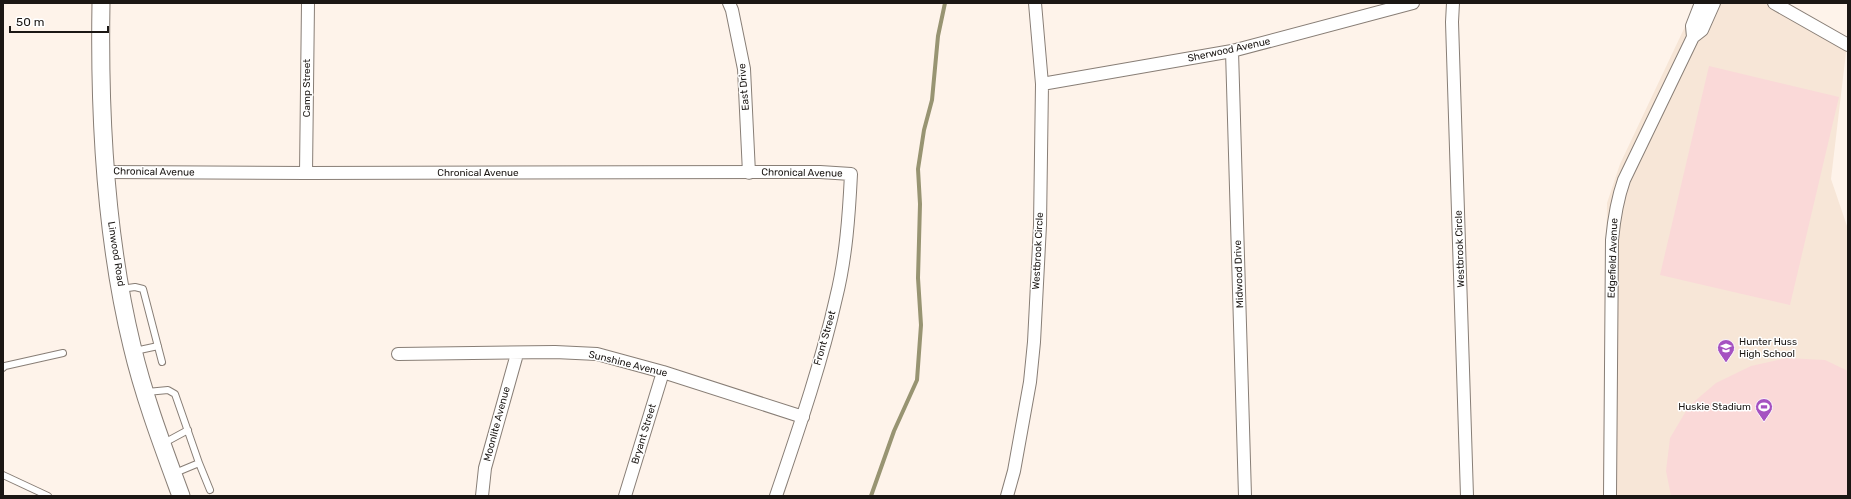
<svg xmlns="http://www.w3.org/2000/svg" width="1851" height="499" font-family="Rubik,sans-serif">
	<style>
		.built { fill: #f7e6d7 }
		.pitch { fill: #fad9d8 }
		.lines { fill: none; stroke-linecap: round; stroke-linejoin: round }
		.stream { stroke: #989472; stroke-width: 4 }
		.service-casing { stroke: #887e76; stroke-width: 8 }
		.minor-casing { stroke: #887e76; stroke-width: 14 }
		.secondary-casing { stroke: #887e76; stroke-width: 19 }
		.service { stroke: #fff; stroke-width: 6 }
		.minor { stroke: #fff; stroke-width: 12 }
		.secondary { stroke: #fff; stroke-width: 17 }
		.labels { text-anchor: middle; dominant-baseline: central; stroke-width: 3; stroke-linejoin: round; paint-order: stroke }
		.street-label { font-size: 10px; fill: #1b1714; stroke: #fff }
		.poi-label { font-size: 10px; fill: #1b1714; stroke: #fff; text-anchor: start }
	</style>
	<rect width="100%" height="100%" fill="#fef3ea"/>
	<!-- built -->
	<path class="built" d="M1695,3H1774L1847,44L1831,179L1848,229V496H1603L1607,203L1620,164L1690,16Z"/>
	<!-- pitch -->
	<path class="pitch" d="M1709,66L1839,97L1790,305L1660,275Z
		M1787,358L1825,360L1848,371V496H1671L1666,471L1670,438L1689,406L1716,383L1751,366Z"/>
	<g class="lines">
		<!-- stream -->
		<path class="stream" d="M871,496L894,431L917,380L921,325L918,278L920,204L918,169L924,130L932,100L938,36L945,3"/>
		<defs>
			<path id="service" d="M121,289L135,287L143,289L162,362
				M135,351L158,346
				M3,368L5,366L63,353
				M147,392L168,390L175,394L199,463L175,473
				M164,443L188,430
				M199,463L210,490
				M3,475L48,496"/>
			<path id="minor" d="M729,3L732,10L744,69L749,173
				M1453,3L1452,22L1467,496
				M1774,3L1848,45
				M1693,37L1692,26L1701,3
				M1232,51L1245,496
				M1042,84L1232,51L1413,3
				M106,172L306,173L820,172L851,174C849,215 846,258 836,298C821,365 798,431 776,496
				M306,173L308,3
				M398,354L555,352L597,354L663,372L803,417
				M482,496L485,468L517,354
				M625,496L663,372
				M1007,496L1014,471L1030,382L1034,342L1040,225L1042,84L1035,3
				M1610,496L1612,240C1614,219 1617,200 1624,180L1693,37L1702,30L1714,3"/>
			<path id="secondary" d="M101,3C99,117 105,235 132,346C144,397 163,447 181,496"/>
		</defs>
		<!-- service casing -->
		<use href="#service" class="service-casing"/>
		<!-- minor casing -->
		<use href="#minor" class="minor-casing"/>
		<!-- secondary casing -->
		<use href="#secondary" class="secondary-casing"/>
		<!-- service -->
		<use href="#service" class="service"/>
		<!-- minor -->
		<use href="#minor" class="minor"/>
		<!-- secondary -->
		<use href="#secondary" class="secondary"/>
	</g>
	<!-- icons -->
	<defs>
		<symbol id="school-pin" viewBox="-11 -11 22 30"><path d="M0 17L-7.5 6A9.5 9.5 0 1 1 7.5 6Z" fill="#a552c1" stroke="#fff"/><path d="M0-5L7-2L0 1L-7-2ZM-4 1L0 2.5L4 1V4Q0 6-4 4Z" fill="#fff"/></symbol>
		<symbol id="stadium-pin" viewBox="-11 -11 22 30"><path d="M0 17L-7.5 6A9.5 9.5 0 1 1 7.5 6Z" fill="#a552c1" stroke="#fff"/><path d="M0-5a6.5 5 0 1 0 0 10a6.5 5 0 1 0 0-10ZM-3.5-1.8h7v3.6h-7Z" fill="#fff"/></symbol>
	</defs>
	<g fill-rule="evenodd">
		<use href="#school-pin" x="1716" y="338" width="20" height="27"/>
		<use href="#stadium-pin" x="1754" y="397" width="20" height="27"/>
	</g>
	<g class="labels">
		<!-- street labels -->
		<g class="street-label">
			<text transform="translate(1229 50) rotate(-12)">Sherwood Avenue</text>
			<text transform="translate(744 87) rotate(-95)">East Drive</text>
			<text transform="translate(307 88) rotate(-90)">Camp Street</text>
			<text transform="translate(154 172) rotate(1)">Chronical Avenue</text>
			<text x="478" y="173">Chronical Avenue</text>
			<text transform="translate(802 173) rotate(1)">Chronical Avenue</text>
			<text transform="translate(1460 249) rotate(-92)">Westbrook Circle</text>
			<text transform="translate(1038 251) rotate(-87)">Westbrook Circle</text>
			<text transform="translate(116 254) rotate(81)">Linwood Road</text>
			<text transform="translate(1613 258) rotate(-88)">Edgefield Avenue</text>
			<text transform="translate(1239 274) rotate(-92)">Midwood Drive</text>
			<text transform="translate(825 338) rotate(-74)">Front Street</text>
			<text transform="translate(628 364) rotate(14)">Sunshine Avenue</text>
			<text transform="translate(497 424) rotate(-75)">Moonlite Avenue</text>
			<text transform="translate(644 434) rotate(-73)">Bryant Street</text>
		</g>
		<!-- poi labels -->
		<g class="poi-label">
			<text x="1739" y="342">Hunter Huss<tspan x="1739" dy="12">High School</tspan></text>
			<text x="1751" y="407" text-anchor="end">Huskie Stadium</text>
		</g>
	</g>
	<!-- border -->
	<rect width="1851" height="499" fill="none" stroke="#1b1714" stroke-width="8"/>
	<!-- scale -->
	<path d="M10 26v6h98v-6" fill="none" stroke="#1b1714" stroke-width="2"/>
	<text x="16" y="26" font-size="12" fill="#1b1714" stroke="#ffffff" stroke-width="3" paint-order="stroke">50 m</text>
</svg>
